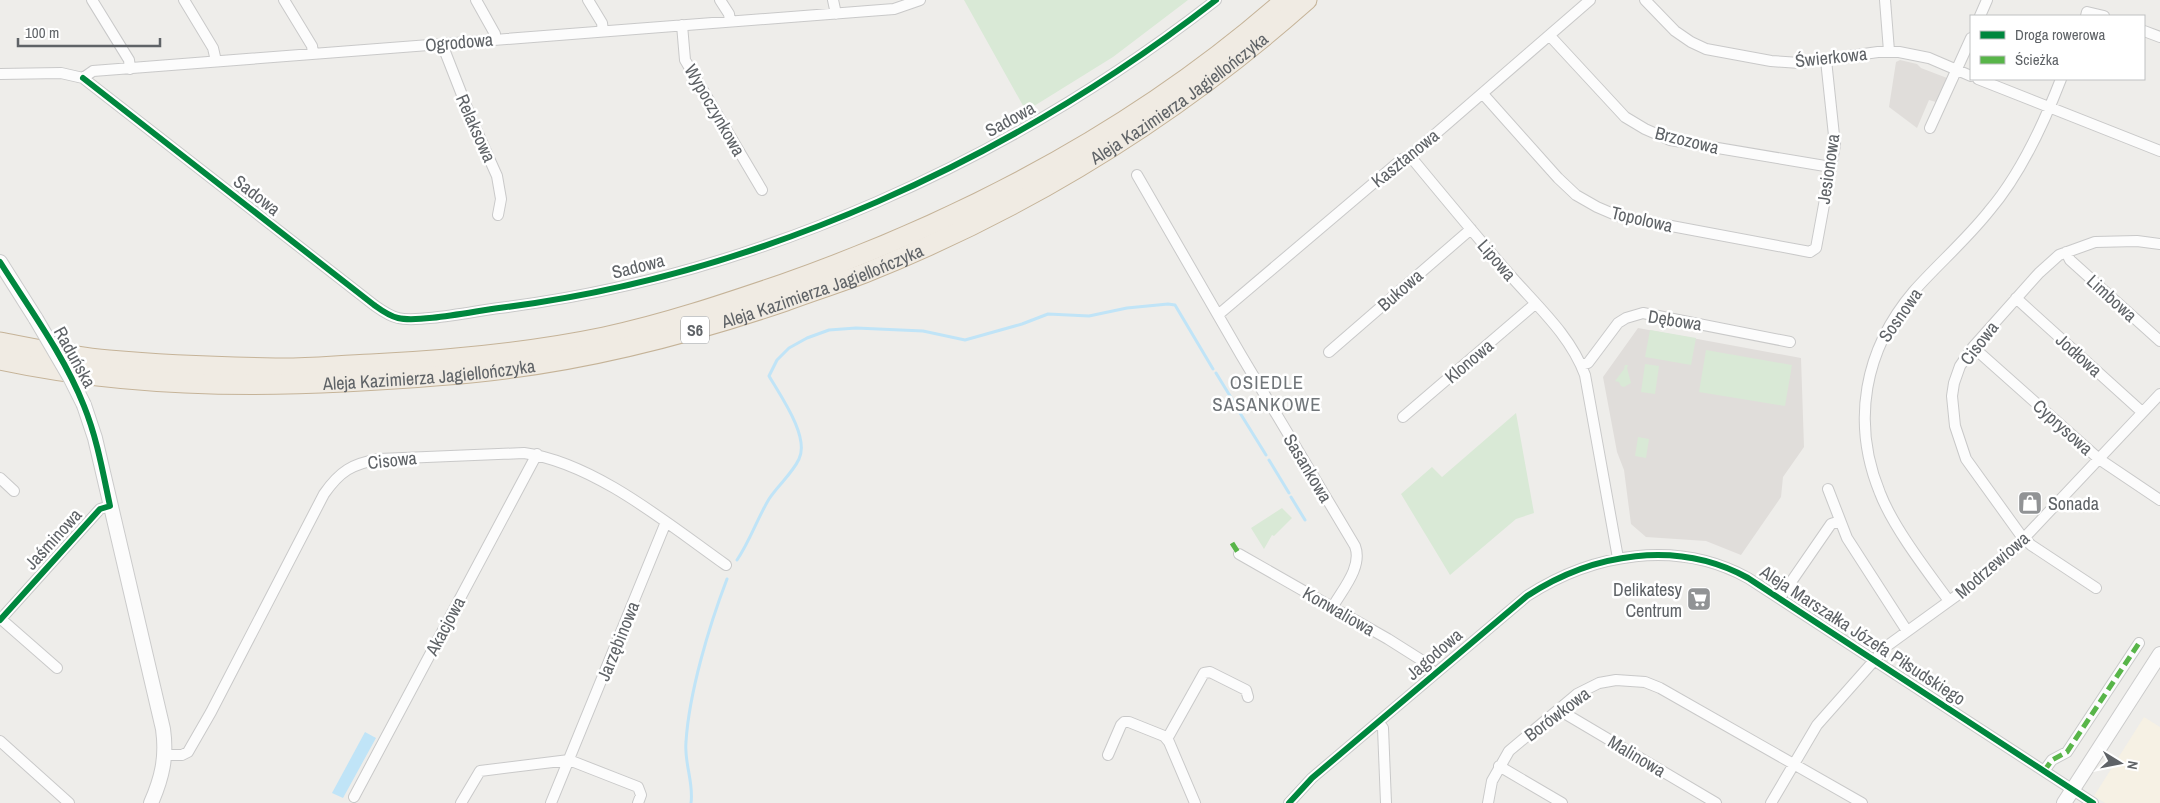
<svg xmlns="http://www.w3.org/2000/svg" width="2160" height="803" font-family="'Archivo Narrow',sans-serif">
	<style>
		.commercial { fill: #f6f1e4 }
		.education { fill: #e0ddda }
		.green { fill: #d9e9d6 }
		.water { fill: #c0e4f7 }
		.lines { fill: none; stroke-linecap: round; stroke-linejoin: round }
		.stream { stroke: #c0e4f7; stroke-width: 3 }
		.street-casing { stroke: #c9c9c9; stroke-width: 12 }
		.secondary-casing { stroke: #cbcbcb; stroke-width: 16 }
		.highway-casing { stroke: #c5b398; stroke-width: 21 }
		.street { stroke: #fcfcfc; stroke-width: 10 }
		.secondary { stroke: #fcfcfc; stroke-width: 14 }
		.highway { stroke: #f0ebe3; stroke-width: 19 }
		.secondary-bridge-casing { stroke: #cbcbcb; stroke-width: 16; stroke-linecap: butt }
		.secondary-bridge { stroke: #fcfcfc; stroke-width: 14 }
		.quiet { stroke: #58b549; stroke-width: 5; stroke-dasharray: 10 5; stroke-linecap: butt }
		.cycleway-casing { stroke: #fff; stroke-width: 9 }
		.cycleway { stroke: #00873e; stroke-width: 6 }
		.labels { text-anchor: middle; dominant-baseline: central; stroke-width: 5; stroke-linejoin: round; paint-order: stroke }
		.shield { fill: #fff; stroke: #8f9295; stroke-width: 1 }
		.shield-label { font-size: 16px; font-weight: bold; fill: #5f6367 }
		.street-label { font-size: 18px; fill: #5f6367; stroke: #fff }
		.poi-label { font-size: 18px; fill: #5f6367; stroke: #fff; text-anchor: start }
		.neighbourhood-label { font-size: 19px; letter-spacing: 1px; fill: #707579; stroke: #fff }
	</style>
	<rect width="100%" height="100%" fill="#eeedea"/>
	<!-- commercial -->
	<path class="commercial" d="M2144,717L2160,727V803H2105L2094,796Z"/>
	<!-- education -->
	<path class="education" d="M1900,60L1917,64L1921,68L1947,78L1936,102L1929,100L1917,128L1889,107L1896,62Z
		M1638,328L1801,358L1804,447L1783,477L1781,497L1741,555L1706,541L1646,537L1631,524L1624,470L1617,452L1603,377Z"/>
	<!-- green -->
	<path class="green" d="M964,0H1188L1113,57L1026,111Z
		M1650,330L1696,338L1691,365L1645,357Z
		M1706,350L1792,365L1785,406L1699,392Z
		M1645,364L1659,366L1655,394L1641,392Z
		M1625,365H1628L1627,368L1631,383L1624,387L1621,386L1619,382L1615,381L1624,369Z
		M1516,413L1534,513L1516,519L1450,575L1401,494L1432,467L1442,477Z
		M1638,437L1649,439L1646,458L1635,456Z
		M1282,508L1292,518L1274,536L1272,535L1264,549L1251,528Z"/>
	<!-- water -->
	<path class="water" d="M365,732L376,738L343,798L332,793Z"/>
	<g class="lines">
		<!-- stream -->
		<path class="stream" d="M1216,373L1238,409
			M1240,413L1266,455
			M1269,460L1289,493
			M1291,497L1305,520
			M737,560C750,541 757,519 769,499C778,485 792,474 799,459C810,437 780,395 769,376L777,360L789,348L807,338L829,330L856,328L923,331L965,340L1022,324L1048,314L1089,316L1127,308L1168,304L1175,305L1213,369
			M691,803C694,783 684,763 686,742C689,693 709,626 727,579"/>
		<defs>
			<path id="street" d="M92,0L129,60L130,69
				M184,0L213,48L216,61
				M284,0L312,46L313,53
				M476,0L495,34V39
				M588,0L602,23L603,31
				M720,0L729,14L730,21
				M833,0L836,14
				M1645,0L1675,31L1691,42L1706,49L1771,61L1800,63L1878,52H1899L1929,58L1971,76
				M1885,0L1889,51
				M1980,16L1987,0
				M2086,16L2087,12L2104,16
				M682,25L685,60L762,190
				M2144,31L2160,37
				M1550,36L1625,117L1645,129L1670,140L1831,167
				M442,44L471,118L497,176L501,199L498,215
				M0,74L61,73L83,78L93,71L894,9L920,0
				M83,78L374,305C381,310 389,316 398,318C418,323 475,311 499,308C757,276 1012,159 1216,0
				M1978,79L2160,151
				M1483,94L1558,178L1576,195L1597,207L1618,216L1810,252L1816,248L1835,145L1826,60
				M1930,128L1971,38
				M1410,156C1443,196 1476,236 1510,275C1538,307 1570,335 1585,375L1618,558
				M1137,175L1241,355L1355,546C1363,567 1342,590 1332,608
				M2066,252L2070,260L2160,341
				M2016,298L2142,412
				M1218,315L1402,159L1410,156L1590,0
				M1973,347L2099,459L2160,500
				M1329,352L1471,229
				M1581,365L1588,363L1618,323L1626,318L1643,313L1790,342
				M1403,417L1535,304
				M0,478L14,491
				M1828,489L1847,538L1907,631
				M1239,554L1388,639L1426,663L1434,674
				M2096,588L2031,545L2020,534L1966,459L1955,426L1952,396L1954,383L1960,366L1973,347L2039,273L2059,255L2095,242L2137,241L2160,244
				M1780,598L1831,524L1840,521
				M1949,601C1927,571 1893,527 1880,493C1851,422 1864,350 1914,291C1938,264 1966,240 1989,211C2020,175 2044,123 2061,79
				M1,619L57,668
				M0,620L100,509L110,506
				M1559,710L1716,803
				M1378,722L1383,728L1386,803
				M1167,739L1204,673L1210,672L1246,690L1248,697
				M0,741L69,803
				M165,755H182L188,752L211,712L324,494C340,471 352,464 379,459L524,453C595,463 668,524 726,565
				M1108,755L1121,725L1124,722H1129L1164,736L1169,742L1195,803
				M1499,766L1562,803
				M2044,771L2052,760L2067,752L2139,643
				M354,797L537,454
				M461,803L480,771L569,760L638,787L641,795L638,803
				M551,803L666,522
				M1289,803L1312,778L1527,596C1593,553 1677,539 1748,578L2093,803
				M1488,803L1492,781L1509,751L1577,694L1599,683L1616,680L1645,682L1660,688L1862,803
				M1771,803L1817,725L1887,646L1981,578L2010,553L2160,394"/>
			<path id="secondary" d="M0,262L36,319
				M84,405L95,438L163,729C167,757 162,778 151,803
				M2064,803L2160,654"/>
			<g id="highway">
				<path d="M0,342C36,349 73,357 109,360C164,365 220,367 275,368C306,369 339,365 371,364C449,360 527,353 604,337C665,324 724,304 783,284C964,220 1140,128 1285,0"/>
				<path id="s1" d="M0,360C111,384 231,388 344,382C398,379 452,376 505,369C601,357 695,332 786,301C812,291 839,283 865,273C1027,208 1177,115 1307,0"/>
			</g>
		</defs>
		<!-- street casing -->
		<use href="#street" class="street-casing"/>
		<!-- secondary casing -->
		<use href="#secondary" class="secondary-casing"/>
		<!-- highway casing -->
		<use href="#highway" class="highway-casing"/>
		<!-- street -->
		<use href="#street" class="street"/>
		<!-- secondary -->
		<use href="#secondary" class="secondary"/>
		<!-- highway -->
		<use href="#highway" class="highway"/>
		<defs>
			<path id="secondary-bridge" d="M36,319L71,379L84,405"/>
		</defs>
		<!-- secondary-bridge casing -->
		<use href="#secondary-bridge" class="secondary-bridge-casing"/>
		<!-- secondary-bridge -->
		<use href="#secondary-bridge" class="secondary-bridge"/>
		<!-- quiet -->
		<path class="quiet" d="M1232,543L1239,554
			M2044,771L2052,760L2067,752L2139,643"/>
		<defs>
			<path id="cycleway" d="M83,78L374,305C381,310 389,316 398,318C418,323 475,311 499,308C757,276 1012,159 1216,0
				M0,262C29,308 64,355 84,406C97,438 103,473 110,506L100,509L0,620
				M1289,803L1312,778L1527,596C1593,553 1677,539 1748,578L2093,803"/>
		</defs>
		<!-- cycleway casing -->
		<use href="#cycleway" class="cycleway-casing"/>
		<!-- cycleway -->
		<use href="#cycleway" class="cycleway"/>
	</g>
	<!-- icons -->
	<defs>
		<symbol id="shop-square" viewBox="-11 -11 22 22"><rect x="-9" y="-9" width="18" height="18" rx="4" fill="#919395" stroke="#fff"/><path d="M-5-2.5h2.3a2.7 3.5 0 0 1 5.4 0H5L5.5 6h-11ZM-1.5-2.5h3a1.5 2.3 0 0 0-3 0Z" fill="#fff"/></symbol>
		<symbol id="supermarket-square" viewBox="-11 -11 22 22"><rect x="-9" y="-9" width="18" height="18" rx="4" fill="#919395" stroke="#fff"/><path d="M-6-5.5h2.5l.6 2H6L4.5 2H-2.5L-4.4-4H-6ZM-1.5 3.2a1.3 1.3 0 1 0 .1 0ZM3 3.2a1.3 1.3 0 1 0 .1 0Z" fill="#fff"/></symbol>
	</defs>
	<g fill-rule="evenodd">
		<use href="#shop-square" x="2016" y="489" width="28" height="28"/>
		<use href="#supermarket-square" x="1685" y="585" width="28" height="28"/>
	</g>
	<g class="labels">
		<!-- shield labels -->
		<rect class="shield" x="681" y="316.5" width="28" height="27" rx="4"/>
		<g class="shield-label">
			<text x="695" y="330">S6</text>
		</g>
		<!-- street labels -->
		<g class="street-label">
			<text transform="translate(459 42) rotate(-5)">Ogrodowa</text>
			<text transform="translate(1831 57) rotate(-6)">Świerkowa</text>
			<text stroke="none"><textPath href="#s1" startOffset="1241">Aleja Kazimierza Jagiellończyka</textPath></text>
			<text transform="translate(715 110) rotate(60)">Wypoczynkowa</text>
			<text transform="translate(1010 119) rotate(-29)">Sadowa</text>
			<text transform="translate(476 128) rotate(66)">Relaksowa</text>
			<text transform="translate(1687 140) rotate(14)">Brzozowa</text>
			<text transform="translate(1405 158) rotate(-39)">Kasztanowa</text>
			<text transform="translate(1828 169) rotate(-82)">Jesionowa</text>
			<text transform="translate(257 195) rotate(38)">Sadowa</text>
			<text transform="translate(1642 219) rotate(13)">Topolowa</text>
			<text transform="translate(1497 260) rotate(49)">Lipowa</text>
			<text transform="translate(638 266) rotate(-14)">Sadowa</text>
			<text stroke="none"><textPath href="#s1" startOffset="836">Aleja Kazimierza Jagiellończyka</textPath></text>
			<text transform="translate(1400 290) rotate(-41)">Bukowa</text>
			<text transform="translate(2112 298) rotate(42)">Limbowa</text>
			<text transform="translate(1900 315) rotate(-55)">Sosnowa</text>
			<text transform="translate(1675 320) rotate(9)">Dębowa</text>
			<text transform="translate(1979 343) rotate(-52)">Cisowa</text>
			<text transform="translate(2079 355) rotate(42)">Jodłowa</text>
			<text transform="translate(75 357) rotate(61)">Raduńska</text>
			<text transform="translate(1469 361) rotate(-40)">Klonowa</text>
			<text stroke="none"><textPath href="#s1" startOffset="431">Aleja Kazimierza Jagiellończyka</textPath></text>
			<text transform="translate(2063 427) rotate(42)">Cyprysowa</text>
			<text transform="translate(392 460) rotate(-6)">Cisowa</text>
			<text transform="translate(1308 468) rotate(59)">Sasankowa</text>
			<text transform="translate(53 539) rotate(-48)">Jaśminowa</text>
			<text transform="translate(1992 565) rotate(-41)">Modrzewiowa</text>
			<text transform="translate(1339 611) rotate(30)">Konwaliowa</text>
			<text transform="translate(445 626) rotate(-62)">Akacjowa</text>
			<text transform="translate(1863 635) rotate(33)">Aleja Marszałka Józefa Piłsudskiego</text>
			<text transform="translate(618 641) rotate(-68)">Jarzębinowa</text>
			<text transform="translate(1434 654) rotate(-41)">Jagodowa</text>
			<text transform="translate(1557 714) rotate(-37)">Borówkowa</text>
			<text transform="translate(1637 756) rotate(31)">Malinowa</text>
		</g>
		<!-- poi labels -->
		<g class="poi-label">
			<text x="2048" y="503">Sonada</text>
			<text x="1682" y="589" text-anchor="end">Delikatesy<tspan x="1682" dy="21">Centrum</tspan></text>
		</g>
		<!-- neighbourhood labels -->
		<g class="neighbourhood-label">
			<text x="1267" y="382">OSIEDLE<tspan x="1267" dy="22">SASANKOWE</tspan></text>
		</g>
	</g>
	<!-- legend -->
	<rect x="1970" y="15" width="175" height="65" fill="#ffffff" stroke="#bfc1c2"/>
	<rect x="1980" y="31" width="25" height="8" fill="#00873e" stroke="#bfc1c2"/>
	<text x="2015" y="40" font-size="15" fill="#5f6367">Droga rowerowa</text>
	<rect x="1980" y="56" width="25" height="8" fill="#58b549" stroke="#bfc1c2"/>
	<text x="2015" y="65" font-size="15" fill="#5f6367">Ścieżka</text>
	<!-- north arrow -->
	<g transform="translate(2120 763) rotate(100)" stroke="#ffffff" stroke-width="4" paint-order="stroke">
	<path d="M0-4L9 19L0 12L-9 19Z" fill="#5f6367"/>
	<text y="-8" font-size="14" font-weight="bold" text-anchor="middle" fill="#5f6367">N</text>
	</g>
	<!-- scale -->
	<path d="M18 38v8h142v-8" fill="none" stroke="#5f6367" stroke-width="2.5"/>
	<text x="25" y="38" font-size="15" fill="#5f6367" stroke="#ffffff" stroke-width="4" paint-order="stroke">100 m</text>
</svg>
